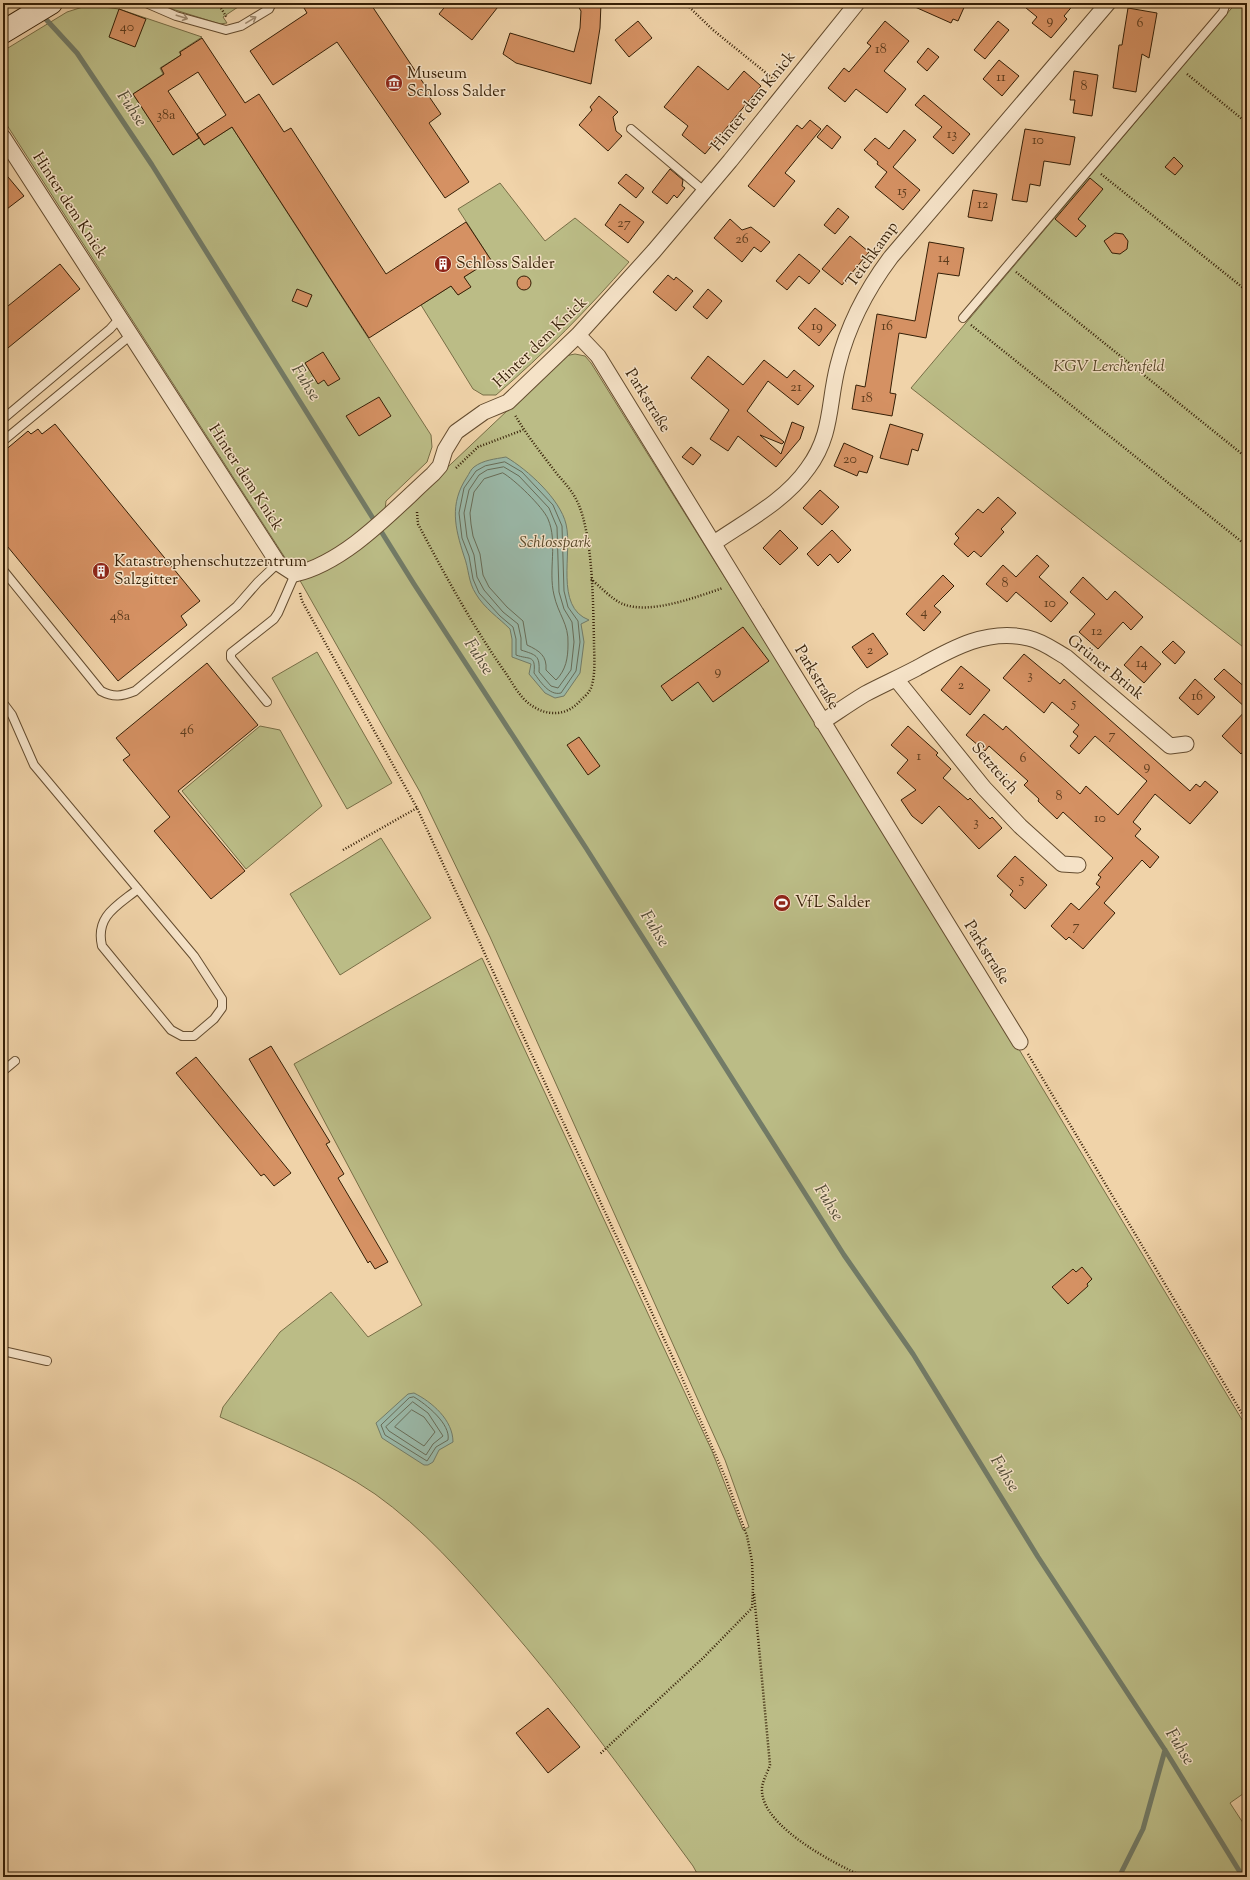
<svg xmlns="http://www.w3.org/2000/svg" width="1250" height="1880" font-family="'Sorts Mill Goudy',serif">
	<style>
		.green { fill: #bbbc86; stroke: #786e46 }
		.water { fill: #9ab8a8; stroke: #727b67 }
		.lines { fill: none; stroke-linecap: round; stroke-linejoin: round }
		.shore { stroke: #686c57; stroke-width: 1 }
		.stream { stroke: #727b67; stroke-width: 5 }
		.building { fill: #d59163; stroke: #351f06 }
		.service-casing { stroke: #644c2f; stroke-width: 10 }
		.minor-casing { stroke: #644c2f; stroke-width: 17 }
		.secondary-casing { stroke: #351f06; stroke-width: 24 }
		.path { stroke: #351f06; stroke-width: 2.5; stroke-dasharray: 1 2; stroke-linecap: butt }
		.service { stroke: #f5e2c7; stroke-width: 8 }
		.minor { stroke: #f5e2c7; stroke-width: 15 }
		.secondary { stroke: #f5e2c7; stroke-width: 22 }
		.oneway { stroke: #9f8a70 }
		.labels { text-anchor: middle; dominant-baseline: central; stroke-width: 3; stroke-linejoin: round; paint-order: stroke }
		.number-label { font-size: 14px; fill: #5d3c1d }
		.poi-label { font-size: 16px; fill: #351f06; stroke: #f5e2c7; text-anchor: start }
		.street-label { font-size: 16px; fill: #351f06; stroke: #f5e2c7 }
		.park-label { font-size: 16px; font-style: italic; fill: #564626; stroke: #f5e2c7 }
		.water-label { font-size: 17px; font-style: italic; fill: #534d37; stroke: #f5e2c7 }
	</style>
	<rect width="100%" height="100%" fill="#f0d3a9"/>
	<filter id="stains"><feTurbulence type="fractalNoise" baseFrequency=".005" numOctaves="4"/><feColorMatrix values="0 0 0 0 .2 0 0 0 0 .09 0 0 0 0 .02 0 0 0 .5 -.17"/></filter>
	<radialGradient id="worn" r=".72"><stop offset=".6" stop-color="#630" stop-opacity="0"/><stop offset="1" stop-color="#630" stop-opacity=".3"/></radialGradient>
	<!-- green -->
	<path class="green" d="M153,3H244L223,17L227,23L220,24Z
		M1236,3H1247V650L911,388Z
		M89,5L119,9L202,37L179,52L181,55L160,68L163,74L133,94L173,155L199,138L204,145L232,127L431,435L432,447L427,462L386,501L385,510L370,524L326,555L303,566L289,564L3,119V51L67,12Z
		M500,183L545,241L575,218L629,262C588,309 544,354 496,395H483L473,389L421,305L451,286L458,295L470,287L464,277L491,260L458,209Z
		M575,354L585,356L591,363L1017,1046L1247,1428V1791L1230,1803L1247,1829V1877H699L693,1866C631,1782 570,1697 501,1618C463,1574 423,1528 375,1494C327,1461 272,1440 220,1417L223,1407L280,1332L331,1292L368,1337L422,1305L294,1064L482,958L712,1451L743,1530L749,1527L725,1460L490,937L420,792L298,577L377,534L565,356Z
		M317,652L392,783L347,809L272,678Z
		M260,726L280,730L322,806L246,869L182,791Z
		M381,838L431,918L340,975L290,894Z"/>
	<!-- water -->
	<path class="water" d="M506,457C528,470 560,499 566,524C573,552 554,607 589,620L581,624L584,642L580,673L564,696L555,698L545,693L529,674L531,664L512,657V639L510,629C499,618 484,608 476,594C468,582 469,569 464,556C455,528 449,504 467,477C469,474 471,469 474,467C483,460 495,459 506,457Z
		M414,1393C432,1402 453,1420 453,1442L439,1450L433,1462L428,1465H424L382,1438L376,1423L408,1394Z"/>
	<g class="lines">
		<!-- shore -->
		<path class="shore" d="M505,462L522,472L553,505L562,526L564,591L568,607L578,621L580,642L576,671L561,693C549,696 540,681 534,673C536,654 529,660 516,655V639L513,627L500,616L479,593L473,579L469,556L462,538L459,513L464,488L476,471L485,466Z
			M504,467L519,476L549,508L557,527L559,592L564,609L572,622L574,642L571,670L558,688L551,686L539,672C540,655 536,655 521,650V638L518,624L503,612L484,590L477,577L474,555L467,537L464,513L469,490L479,475L487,470Z
			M503,473C514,479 543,507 548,519C558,542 548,570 554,595C558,614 569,624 568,644C568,658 566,670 556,680L546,670C547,656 540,651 527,645L523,621L507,607L489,587L483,575L480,554L473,536L471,524L470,513L474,492L484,479Z
			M414,1397C426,1404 451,1424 448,1440L436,1447L427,1461L385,1435L381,1425L409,1398Z
			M413,1402L428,1413L443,1436L433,1444L426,1455L389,1431L386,1427Z
			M412,1410L424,1417L435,1432L424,1446L395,1427Z"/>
		<!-- stream -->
		<path class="stream" d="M42,15L77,53L152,165L414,584L586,848L844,1255L913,1354L1038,1557L1165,1750L1243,1877
			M1119,1877L1143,1829L1165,1750"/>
	</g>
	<!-- building -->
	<path class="building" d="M301,3H370L430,93L428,95L441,114L429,123L469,182L445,198L337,42L273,85L250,51L307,13Z
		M448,3H501L472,40L439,14Z
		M576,3H601L600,28L591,84L516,63L503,54L510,33L574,52L580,28L581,11Z
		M906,3H966L958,21L953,19L951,23Z
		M1020,3H1075L1064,16L1067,19L1051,38L1032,23L1037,17Z
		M1128,8L1157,13L1149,58L1142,54L1136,92L1113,88L1119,45H1122Z
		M119,9L146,19L135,47L109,37Z
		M638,21L652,38L629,57L615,40Z
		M885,21L909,41L884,71L906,89L887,113L856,89L845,102L828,88L844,68L849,72L871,46L867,43Z
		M998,21L1009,30L985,59L974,50Z
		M202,38L245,103L259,94L284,132L291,128L386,274L466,222L491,260L464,277L471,287L458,295L451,286L369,338L232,127L204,145L197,134L226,115L198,72L168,91L199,138L173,155L133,94L164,74L161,68L181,55L180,52Z
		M928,48L939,57L927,71L917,62Z
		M999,60L1019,76L1002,96L983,79Z
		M698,66L728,90L744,71L761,86L705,154L682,135L688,126L664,107Z
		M1074,71L1098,75L1092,116L1073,113L1075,100H1070Z
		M924,95L970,134L953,154L933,137L942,127L915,105Z
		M599,96L618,112L613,117L616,131L622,136L608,151L579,125L592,110L590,107Z
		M810,120L821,129L785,173L795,181L774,207L748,186L797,125L802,129Z
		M827,125L841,137L832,149L817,137Z
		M1025,129L1075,137L1070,165L1044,161L1040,186L1030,184L1027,202L1012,200Z
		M904,130L916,140L893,167L920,190L903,210L875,187L887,172L877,164L878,162L864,150L875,138L889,149Z
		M1174,157L1183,166L1175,175L1165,167Z
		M670,169L683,180L682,186L685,188L677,198L674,195L667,204L652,192Z
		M3,171L24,196L3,212Z
		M626,174L644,188L636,198L618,183Z
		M1090,178L1103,189L1078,219L1086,226L1076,237L1055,219Z
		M973,190L997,194L992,221L968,217Z
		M620,204L644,222L628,243L605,225Z
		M838,208L849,217L835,234L824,225Z
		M730,219L742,230L751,227L770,242L761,252L754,247L742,262L714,238Z
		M1115,233L1123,234L1128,241L1127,249L1120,254L1112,253L1104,241Z
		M850,236L869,252L842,285L822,269Z
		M929,242L964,248L959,276L938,273L926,338L899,333L890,393L896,394L892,416L852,409L856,385L865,387L877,314L915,321Z
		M799,254L820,271L809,284L799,276L787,290L776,281Z
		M60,264L80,289L3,352V310Z
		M668,275L674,280L676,277L693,291L676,311L653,292Z
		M517 283a7 7 0 1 1 14 0a7 7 0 1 1-14 0Z
		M297,289L312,295L307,307L292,301Z
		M708,289L722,301L707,319L693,307Z
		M815,308L836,325L819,346L798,328Z
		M323,352L340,379L328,386L324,380L318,384L305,363Z
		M708,356L743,385L764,360L787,378L794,370L814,386L798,405L768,381L747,411L784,442L782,444L760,435L781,454L792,422L804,427L800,439L776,467L738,436L728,451L710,439L729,410L691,378Z
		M379,397L391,416L359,436L346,416Z
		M55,424L200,601L181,616L187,625L118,681L3,541V452L28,431L31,434L38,429L42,434Z
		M890,424L923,434L918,451L912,449L908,465L880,458Z
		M844,443L873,456L867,473L859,471L857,476L834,466Z
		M691,447L701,455L693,465L682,457Z
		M820,490L839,507L822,525L803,508Z
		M998,497L1016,513L1001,529L1004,532L981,557L974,551L968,557L954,544L959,538L955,534L978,509L983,513Z
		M780,530L798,548L780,565L763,548Z
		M832,530L851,550L838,563L830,554L818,566L807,554Z
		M1037,555L1049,566L1039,577L1068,603L1051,622L1016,592L1007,602L986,584L1003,565L1016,577Z
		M943,575L954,586L934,606L941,612L924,631L906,614Z
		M1083,577L1107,600L1115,591L1143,617L1131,630L1123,622L1098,649L1079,632L1095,614L1070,592Z
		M743,627L769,661L713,702L698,682L672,701L661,686Z
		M873,633L888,654L867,668L852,647Z
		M1173,641L1185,652L1175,664L1162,652Z
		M1141,646L1161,664L1144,683L1124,665Z
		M1024,654L1060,684L1064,679L1190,791L1196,784L1200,787L1205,781L1218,792L1190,824L1155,794L1133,822L1141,829L1135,836L1159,857L1150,868L1142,860L1104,903L1115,913L1083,949L1069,937L1066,940L1051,926L1071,903L1079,910L1100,887L1096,884L1101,877L1098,875L1113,858L1063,812L1057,819L1038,801L1039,799L1024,785L1028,781L989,746L985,751L966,735L984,714L1003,730L1006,726L1080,794L1086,786L1118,815L1147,781L1095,736L1079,754L1070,746L1078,736L1073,732L1079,725L1052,702L1044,713L1003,678Z
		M207,663L258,725L178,791L245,871L211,899L154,831L170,817L123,760L130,755L116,738Z
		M961,666L990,690L970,715L941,690Z
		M1224,669L1247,689V747L1241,754L1222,736L1247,709L1214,679Z
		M1195,679L1215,697L1198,715L1179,698Z
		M908,726L938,753L936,755L951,769L943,778L968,800L970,798L990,819L992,817L1002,828L979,849L939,806L922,824L912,816L901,800L916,790L897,773L908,760L891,745Z
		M579,737L600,766L588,775L567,745Z
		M1015,856L1047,885L1025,909L1010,895L1013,891L997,876Z
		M271,1046L330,1142L326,1144L344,1174L338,1178L388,1262L375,1269L370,1261L368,1263L249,1059Z
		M196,1057L291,1173L274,1186L264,1174L261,1176L176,1073Z
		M1082,1267L1092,1279L1087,1284L1088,1286L1068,1304L1052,1287L1073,1269L1076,1272Z
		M548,1708L580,1747L548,1773L516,1733Z"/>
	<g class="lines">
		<defs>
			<path id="service" d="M146,3L176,16L226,30L241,26L269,9L272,3
				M631,129L704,191
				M963,318L1223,12L1226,3
				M3,419L110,329L120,318
				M3,441L131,335
				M3,570L101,691C114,698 122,696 135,691L237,606L258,582L278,563
				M267,702L231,658V653L274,619L278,613L295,574
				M3,703L12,715L34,765L194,956L222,999V1008L214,1019L194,1036H182L171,1030L102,946C95,916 117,906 138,889
				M3,1071L15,1061
				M3,1351L47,1361"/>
			<path id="minor" d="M3,137L278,563L295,574C347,562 394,509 433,474L440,466L445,450L456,432L484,412L508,402L578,335L654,251L730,161L857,3
				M578,335L598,356L1020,1042
				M714,543C746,521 785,501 808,468C833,434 828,403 838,365C848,325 867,289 891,257L1108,3
				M896,679L984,788L1020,826L1062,864L1078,865
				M822,722C836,713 850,703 865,694C882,685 900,677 917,668C951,649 987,628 1028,638C1042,641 1054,650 1066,657L1170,746L1186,744"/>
			<path id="secondary" d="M3,32L51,3"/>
		</defs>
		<!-- service casing -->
		<use href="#service" class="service-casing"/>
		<!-- minor casing -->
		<use href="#minor" class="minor-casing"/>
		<!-- secondary casing -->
		<use href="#secondary" class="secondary-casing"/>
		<!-- path -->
		<path class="path" d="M218,3L227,18
			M685,3L713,30L776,81
			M1187,74L1247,123
			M1101,174L1247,291
			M1016,272L1247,458
			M971,325L1247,546
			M456,468L478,447L523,430
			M417,512L418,524C445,575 472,625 505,672C512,682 520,698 531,705C548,717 567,716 581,700C584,697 589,693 591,688C596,674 594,656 594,641C593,603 593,537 578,503C573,492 565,483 557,474C542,454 527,436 515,415
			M591,579C599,586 614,601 623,604C650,615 696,597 723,588
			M300,593L302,601L417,808L679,1371L726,1479L747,1536L752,1561L753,1588L752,1608L704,1657L600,1754
			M343,850L417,808
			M1028,1054L1247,1422
			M754,1594L770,1765C768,1772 761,1783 762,1791C763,1827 835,1864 864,1877"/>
		<!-- service -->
		<use href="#service" class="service"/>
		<!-- minor -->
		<use href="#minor" class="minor"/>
		<!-- secondary -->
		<use href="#secondary" class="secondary"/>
	</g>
	<!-- one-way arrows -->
	<defs><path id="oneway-shaft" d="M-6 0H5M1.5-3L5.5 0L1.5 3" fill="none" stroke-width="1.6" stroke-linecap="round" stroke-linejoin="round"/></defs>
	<g class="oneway">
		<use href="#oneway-shaft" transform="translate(182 17) rotate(18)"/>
		<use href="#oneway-shaft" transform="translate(251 20) rotate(-31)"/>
	</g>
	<!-- icons -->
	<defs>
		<symbol id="museum-disc" viewBox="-11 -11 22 22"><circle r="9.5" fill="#8f2418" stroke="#f5e2c7"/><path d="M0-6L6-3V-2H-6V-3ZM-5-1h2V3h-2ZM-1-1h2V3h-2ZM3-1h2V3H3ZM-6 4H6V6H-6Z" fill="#fff"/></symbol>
		<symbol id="building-disc" viewBox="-11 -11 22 22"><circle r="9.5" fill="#8f2418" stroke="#f5e2c7"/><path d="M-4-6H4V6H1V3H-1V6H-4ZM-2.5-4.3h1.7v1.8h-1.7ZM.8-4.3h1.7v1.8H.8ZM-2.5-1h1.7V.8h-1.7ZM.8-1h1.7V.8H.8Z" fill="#fff"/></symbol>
		<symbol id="stadium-disc" viewBox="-11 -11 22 22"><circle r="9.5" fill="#8f2418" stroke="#f5e2c7"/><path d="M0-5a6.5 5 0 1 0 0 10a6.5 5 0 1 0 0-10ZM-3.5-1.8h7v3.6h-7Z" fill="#fff"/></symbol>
	</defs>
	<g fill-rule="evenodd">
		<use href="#museum-disc" x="384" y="73" width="20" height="20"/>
		<use href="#building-disc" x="433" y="254" width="20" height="20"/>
		<use href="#building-disc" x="91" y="561" width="20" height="20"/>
		<use href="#stadium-disc" x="772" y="893" width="20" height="20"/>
	</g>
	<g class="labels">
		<!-- number labels -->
		<g class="number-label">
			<text x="1050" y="21">9</text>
			<text x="1140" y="24">6</text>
			<text x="127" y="28">40</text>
			<text x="881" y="50">18</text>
			<text x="1001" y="78">11</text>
			<text x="1084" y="87">8</text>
			<text x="166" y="116">38a</text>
			<text x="952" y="135">13</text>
			<text x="1038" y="141">10</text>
			<text x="902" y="192">15</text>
			<text x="983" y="205">12</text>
			<text x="624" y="224">27</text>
			<text x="742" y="240">26</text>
			<text x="944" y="259">14</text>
			<text x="817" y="327">19</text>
			<text x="887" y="327">16</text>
			<text x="796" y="388">21</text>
			<text x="867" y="399">18</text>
			<text x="850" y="460">20</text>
			<text x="1005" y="584">8</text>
			<text x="1050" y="604">10</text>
			<text x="924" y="613">4</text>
			<text x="120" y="617">48a</text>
			<text x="1097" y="632">12</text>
			<text x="870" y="651">2</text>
			<text x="1142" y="664">14</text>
			<text x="718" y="672">9</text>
			<text x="1030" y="676">3</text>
			<text x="961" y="686">2</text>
			<text x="1197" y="697">16</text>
			<text x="1074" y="704">5</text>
			<text x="187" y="731">46</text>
			<text x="1112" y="736">7</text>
			<text x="919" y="757">1</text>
			<text x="1023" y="759">6</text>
			<text x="1147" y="767">9</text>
			<text x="1059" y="797">8</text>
			<text x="1100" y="819">10</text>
			<text x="976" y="823">3</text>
			<text x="1022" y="880">5</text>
			<text x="1076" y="927">7</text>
		</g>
		<!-- poi labels -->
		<g class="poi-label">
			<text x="407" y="74">Museum<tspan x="407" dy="18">Schloss Salder</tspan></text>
			<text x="456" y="264">Schloss Salder</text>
			<text x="114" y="562">Katastrophenschutzzentrum<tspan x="114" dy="18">Salzgitter</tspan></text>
			<text x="795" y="903">VfL Salder</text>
		</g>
		<!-- street labels -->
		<g class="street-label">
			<text transform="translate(754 102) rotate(-51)">Hinter dem Knick</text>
			<text transform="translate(69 206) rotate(57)">Hinter dem Knick</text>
			<text transform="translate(873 255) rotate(-54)">Teichkamp</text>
			<text transform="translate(541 343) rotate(-44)">Hinter dem Knick</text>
			<text transform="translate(647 401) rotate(58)">Parkstraße</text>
			<text transform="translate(245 478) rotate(57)">Hinter dem Knick</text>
			<text transform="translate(1105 668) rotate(39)">Grüner Brink</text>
			<text transform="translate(816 678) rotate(59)">Parkstraße</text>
			<text transform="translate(994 769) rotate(49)">Setzteich</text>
			<text transform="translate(986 953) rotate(58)">Parkstraße</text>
		</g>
		<!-- park labels -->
		<g class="park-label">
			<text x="1109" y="367">KGV Lerchenfeld</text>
			<text x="555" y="543">Schlosspark</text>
		</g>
		<!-- water labels -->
		<g class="water-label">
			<text transform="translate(131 109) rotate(56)">Fuhse</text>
			<text transform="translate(305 383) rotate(58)">Fuhse</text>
			<text transform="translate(478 657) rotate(57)">Fuhse</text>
			<text transform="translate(654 929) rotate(58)">Fuhse</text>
			<text transform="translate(828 1203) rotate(58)">Fuhse</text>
			<text transform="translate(1004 1474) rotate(58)">Fuhse</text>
			<text transform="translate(1179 1747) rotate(58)">Fuhse</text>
		</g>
	</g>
	<!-- margin -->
	<rect width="1250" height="1880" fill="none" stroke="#f0d3a9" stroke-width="16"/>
	<rect x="4" y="4" width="1242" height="1872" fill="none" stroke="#351f06" stroke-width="2"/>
	<rect x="8" y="8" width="1234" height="1864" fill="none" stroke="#351f06"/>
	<rect width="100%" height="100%" filter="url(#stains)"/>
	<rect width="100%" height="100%" fill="url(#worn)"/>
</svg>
